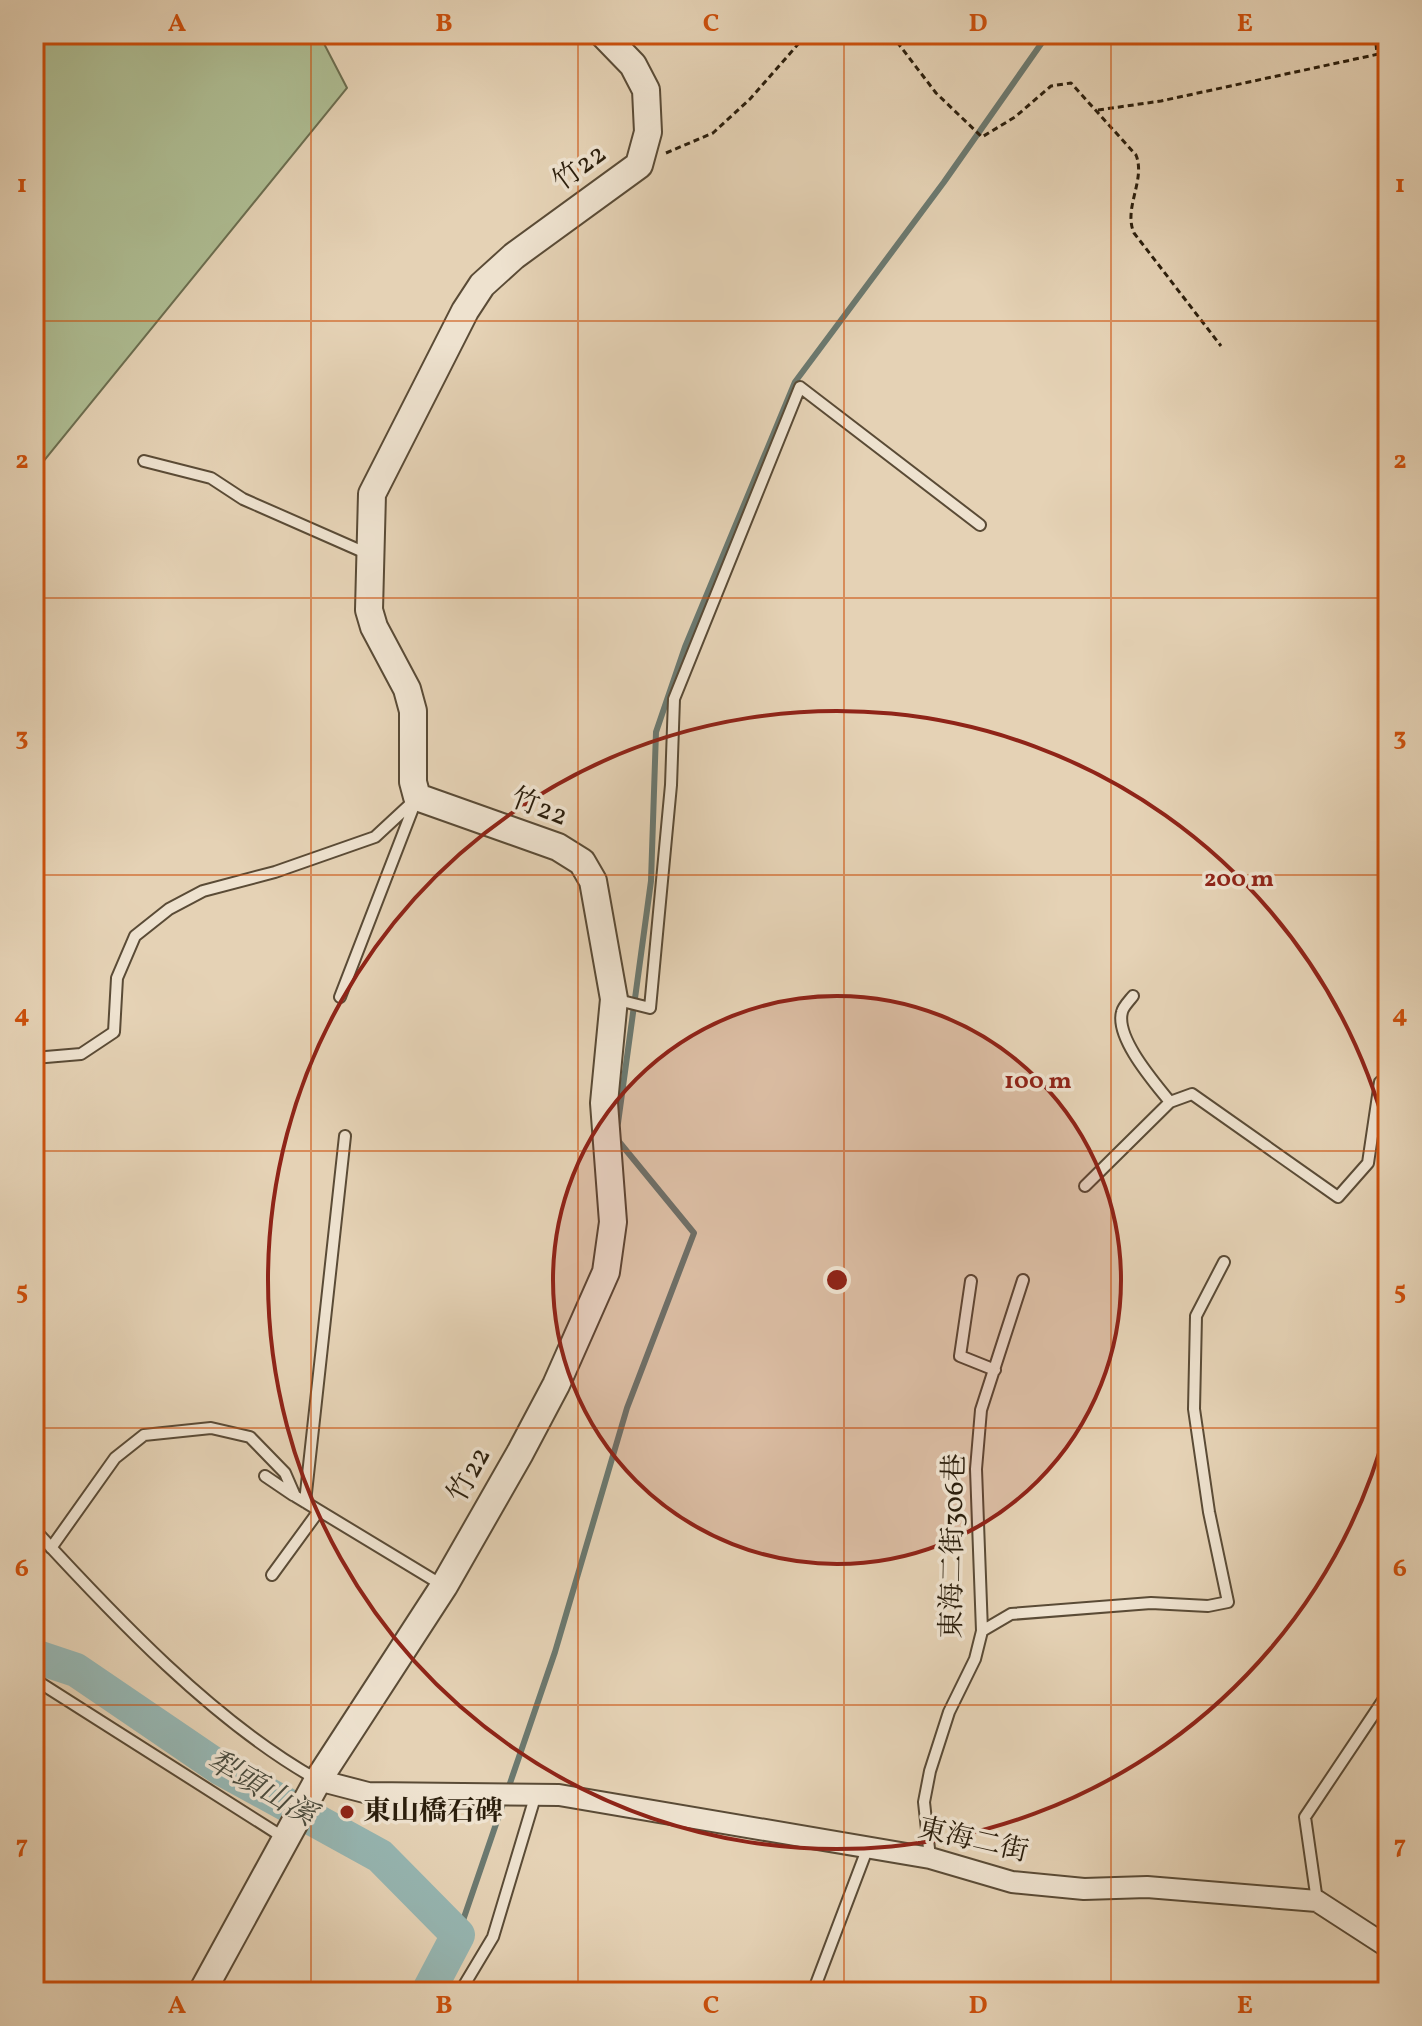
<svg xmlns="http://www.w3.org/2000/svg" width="1422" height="2026" font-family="Vollkorn,'Noto Serif TC',serif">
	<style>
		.green { fill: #aebd93; stroke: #6c6e50; stroke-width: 2 }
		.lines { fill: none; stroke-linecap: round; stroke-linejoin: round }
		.stream { stroke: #6b7970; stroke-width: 6 }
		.river { stroke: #96b6b2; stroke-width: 34 }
		.service-casing { stroke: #5a4b36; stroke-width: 14 }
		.minor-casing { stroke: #5a4b36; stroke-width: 24 }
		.tertiary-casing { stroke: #5a4b36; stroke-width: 30 }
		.path { stroke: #2b1e0c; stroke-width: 3; stroke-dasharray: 6 4; stroke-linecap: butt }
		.service { stroke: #eee2cf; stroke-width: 10 }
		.minor { stroke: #eee2cf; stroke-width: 20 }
		.tertiary { stroke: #eee2cf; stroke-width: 26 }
		.grid { fill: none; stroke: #cc500c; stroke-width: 2; stroke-opacity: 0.55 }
		.ring { fill: none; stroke: #8f2418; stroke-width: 4 }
		.poi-dot { fill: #8f2418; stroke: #eee2cf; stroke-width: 3 }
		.labels { text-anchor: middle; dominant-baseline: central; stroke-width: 7; stroke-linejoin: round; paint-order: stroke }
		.street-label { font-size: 28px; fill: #2b1e0c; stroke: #eee2cf }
		.poi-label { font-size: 28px; font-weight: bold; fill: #2b1e0c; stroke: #eee2cf; text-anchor: start }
		.water-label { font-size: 30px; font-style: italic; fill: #4b4c3e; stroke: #eee2cf }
		.centre { fill: #8f2418; stroke: #eee2cf; stroke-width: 4 }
		.ring-label { font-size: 24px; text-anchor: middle; font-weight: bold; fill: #8f2418; stroke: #eee2cf; stroke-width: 7; stroke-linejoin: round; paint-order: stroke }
		.neatline { fill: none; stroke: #cc500c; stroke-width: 3 }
		.grid-label { font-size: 26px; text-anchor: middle; font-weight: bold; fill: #cc500c }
	</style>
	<rect width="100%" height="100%" fill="#e5d2b5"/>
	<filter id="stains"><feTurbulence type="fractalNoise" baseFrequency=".0025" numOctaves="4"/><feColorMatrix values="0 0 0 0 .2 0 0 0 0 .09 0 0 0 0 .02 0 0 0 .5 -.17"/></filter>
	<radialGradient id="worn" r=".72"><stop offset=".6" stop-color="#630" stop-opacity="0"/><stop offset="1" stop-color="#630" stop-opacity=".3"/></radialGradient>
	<!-- green -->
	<path class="green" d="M34,34H319L347,88L34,473Z"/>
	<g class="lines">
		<!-- stream -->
		<path class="stream" d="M618,1123L651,881L656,732L685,647L795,382L944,182L1048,34
			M458,1935L555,1652L627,1408L694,1233L616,1138"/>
		<!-- river -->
		<path class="river" d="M34,1656L76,1670L220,1768L380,1856L458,1935L428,1992"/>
		<defs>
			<path id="service" d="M144,461L211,478L243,499L368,554
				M1133,996C1129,1001 1123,1007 1122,1012C1115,1038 1155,1083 1170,1102
				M340,997L415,803
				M614,999L650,1008L671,785L674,699L800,387L980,525
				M34,1058L81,1054L114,1032L117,978L135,936L169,909L203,891L275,872L375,837L416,799
				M34,1134L38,1223
				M1085,1186L1170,1102L1192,1094L1338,1197L1368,1163L1380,1082
				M34,1224L38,1223L34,1335
				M971,1281L960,1356L995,1370
				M265,1476L293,1495
				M305,1502L345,1136
				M34,1529C114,1616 213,1721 316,1779
				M51,1548L115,1458L144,1435L211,1428L250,1437L285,1473L295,1496L442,1585
				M272,1575L318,1512
				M982,1631L1011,1614L1151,1603L1208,1606L1228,1602L1209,1512L1194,1409L1196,1316L1224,1262
				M34,1679L286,1839
				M930,1858L924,1802L930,1771L949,1712L975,1659L982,1631L976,1469L981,1410L1023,1280
				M1317,1901L1305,1817L1388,1693
				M460,1992L493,1937L536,1794
				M813,1992L868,1847"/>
			<path id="minor" d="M318,1780L368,1793L559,1795L930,1858L1012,1882L1084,1889L1147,1887L1317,1901L1388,1947"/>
			<path id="tertiary" d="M202,1992L318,1780L444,1586L520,1453L556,1385L606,1272L613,1222L604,1103L614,999L593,881L582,862L558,847L417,797L413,782V711L407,689L374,627L369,610L372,494L465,311L482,285L514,256L639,165L648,132L646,90L633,65L603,34"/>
		</defs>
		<!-- service casing -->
		<use href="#service" class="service-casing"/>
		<!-- minor casing -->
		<use href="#minor" class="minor-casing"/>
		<!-- tertiary casing -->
		<use href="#tertiary" class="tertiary-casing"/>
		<!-- path -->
		<path class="path" d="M891,34L936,93L982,137L1015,117L1051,86L1071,83L1136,155C1146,180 1123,208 1134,233L1221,346
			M1375,34L1377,54
			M1098,110L1161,101L1388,52
			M666,153L713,133L750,99L807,34"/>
		<!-- service -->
		<use href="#service" class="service"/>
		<!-- minor -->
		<use href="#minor" class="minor"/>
		<!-- tertiary -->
		<use href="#tertiary" class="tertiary"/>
	</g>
	<!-- grid -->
	<path class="grid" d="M311,34V1992M578,34V1992M844,34V1992M1111,34V1992M34,321H1388M34,598H1388M34,875H1388M34,1151H1388M34,1428H1388M34,1705H1388"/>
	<!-- distance rings -->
	<circle cx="837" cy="1280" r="284" fill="#8f2418" fill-opacity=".12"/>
	<g class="ring">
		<circle cx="837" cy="1280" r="284"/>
		<path d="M1388 1422A569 569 0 1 1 1388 1138"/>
	</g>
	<!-- markers -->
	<circle class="poi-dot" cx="347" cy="1812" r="8"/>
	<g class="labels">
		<!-- street labels -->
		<g class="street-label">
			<text transform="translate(580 168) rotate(-36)">竹22</text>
			<text transform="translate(539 808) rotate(21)">竹22</text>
			<text transform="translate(470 1475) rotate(-61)">竹22</text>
			<text transform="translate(954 1546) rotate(-89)">東海二街306巷</text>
			<text transform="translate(973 1841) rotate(13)">東海二街</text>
		</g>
		<!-- poi labels -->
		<g class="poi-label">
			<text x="363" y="1812">東山橋石碑</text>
		</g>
		<!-- water labels -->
		<g class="water-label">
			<text transform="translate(261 1789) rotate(30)">犁頭山溪</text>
		</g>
	</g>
	<circle cx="837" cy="1280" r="12" class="centre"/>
	<g class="ring-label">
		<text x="1239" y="886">200 m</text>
		<text x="1038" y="1088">100 m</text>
	</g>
	<!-- margin -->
	<rect width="1422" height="2026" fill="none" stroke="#e5d2b5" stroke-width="88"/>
	<rect x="44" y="44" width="1334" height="1938" class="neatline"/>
	<g class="grid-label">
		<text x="177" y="31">A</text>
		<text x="444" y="31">B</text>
		<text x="711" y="31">C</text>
		<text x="978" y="31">D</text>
		<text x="1245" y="31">E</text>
		<text x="22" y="192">1</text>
		<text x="1400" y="192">1</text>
		<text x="22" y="468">2</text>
		<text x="1400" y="468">2</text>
		<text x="22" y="745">3</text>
		<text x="1400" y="745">3</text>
		<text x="22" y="1022">4</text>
		<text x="1400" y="1022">4</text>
		<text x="22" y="1299">5</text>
		<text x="1400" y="1299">5</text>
		<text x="22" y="1576">6</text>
		<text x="1400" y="1576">6</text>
		<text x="22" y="1853">7</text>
		<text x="1400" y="1853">7</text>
		<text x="177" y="2013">A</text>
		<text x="444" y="2013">B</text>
		<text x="711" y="2013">C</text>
		<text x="978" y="2013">D</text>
		<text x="1245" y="2013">E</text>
	</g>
	<rect width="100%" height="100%" filter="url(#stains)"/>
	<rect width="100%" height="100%" fill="url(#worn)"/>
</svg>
